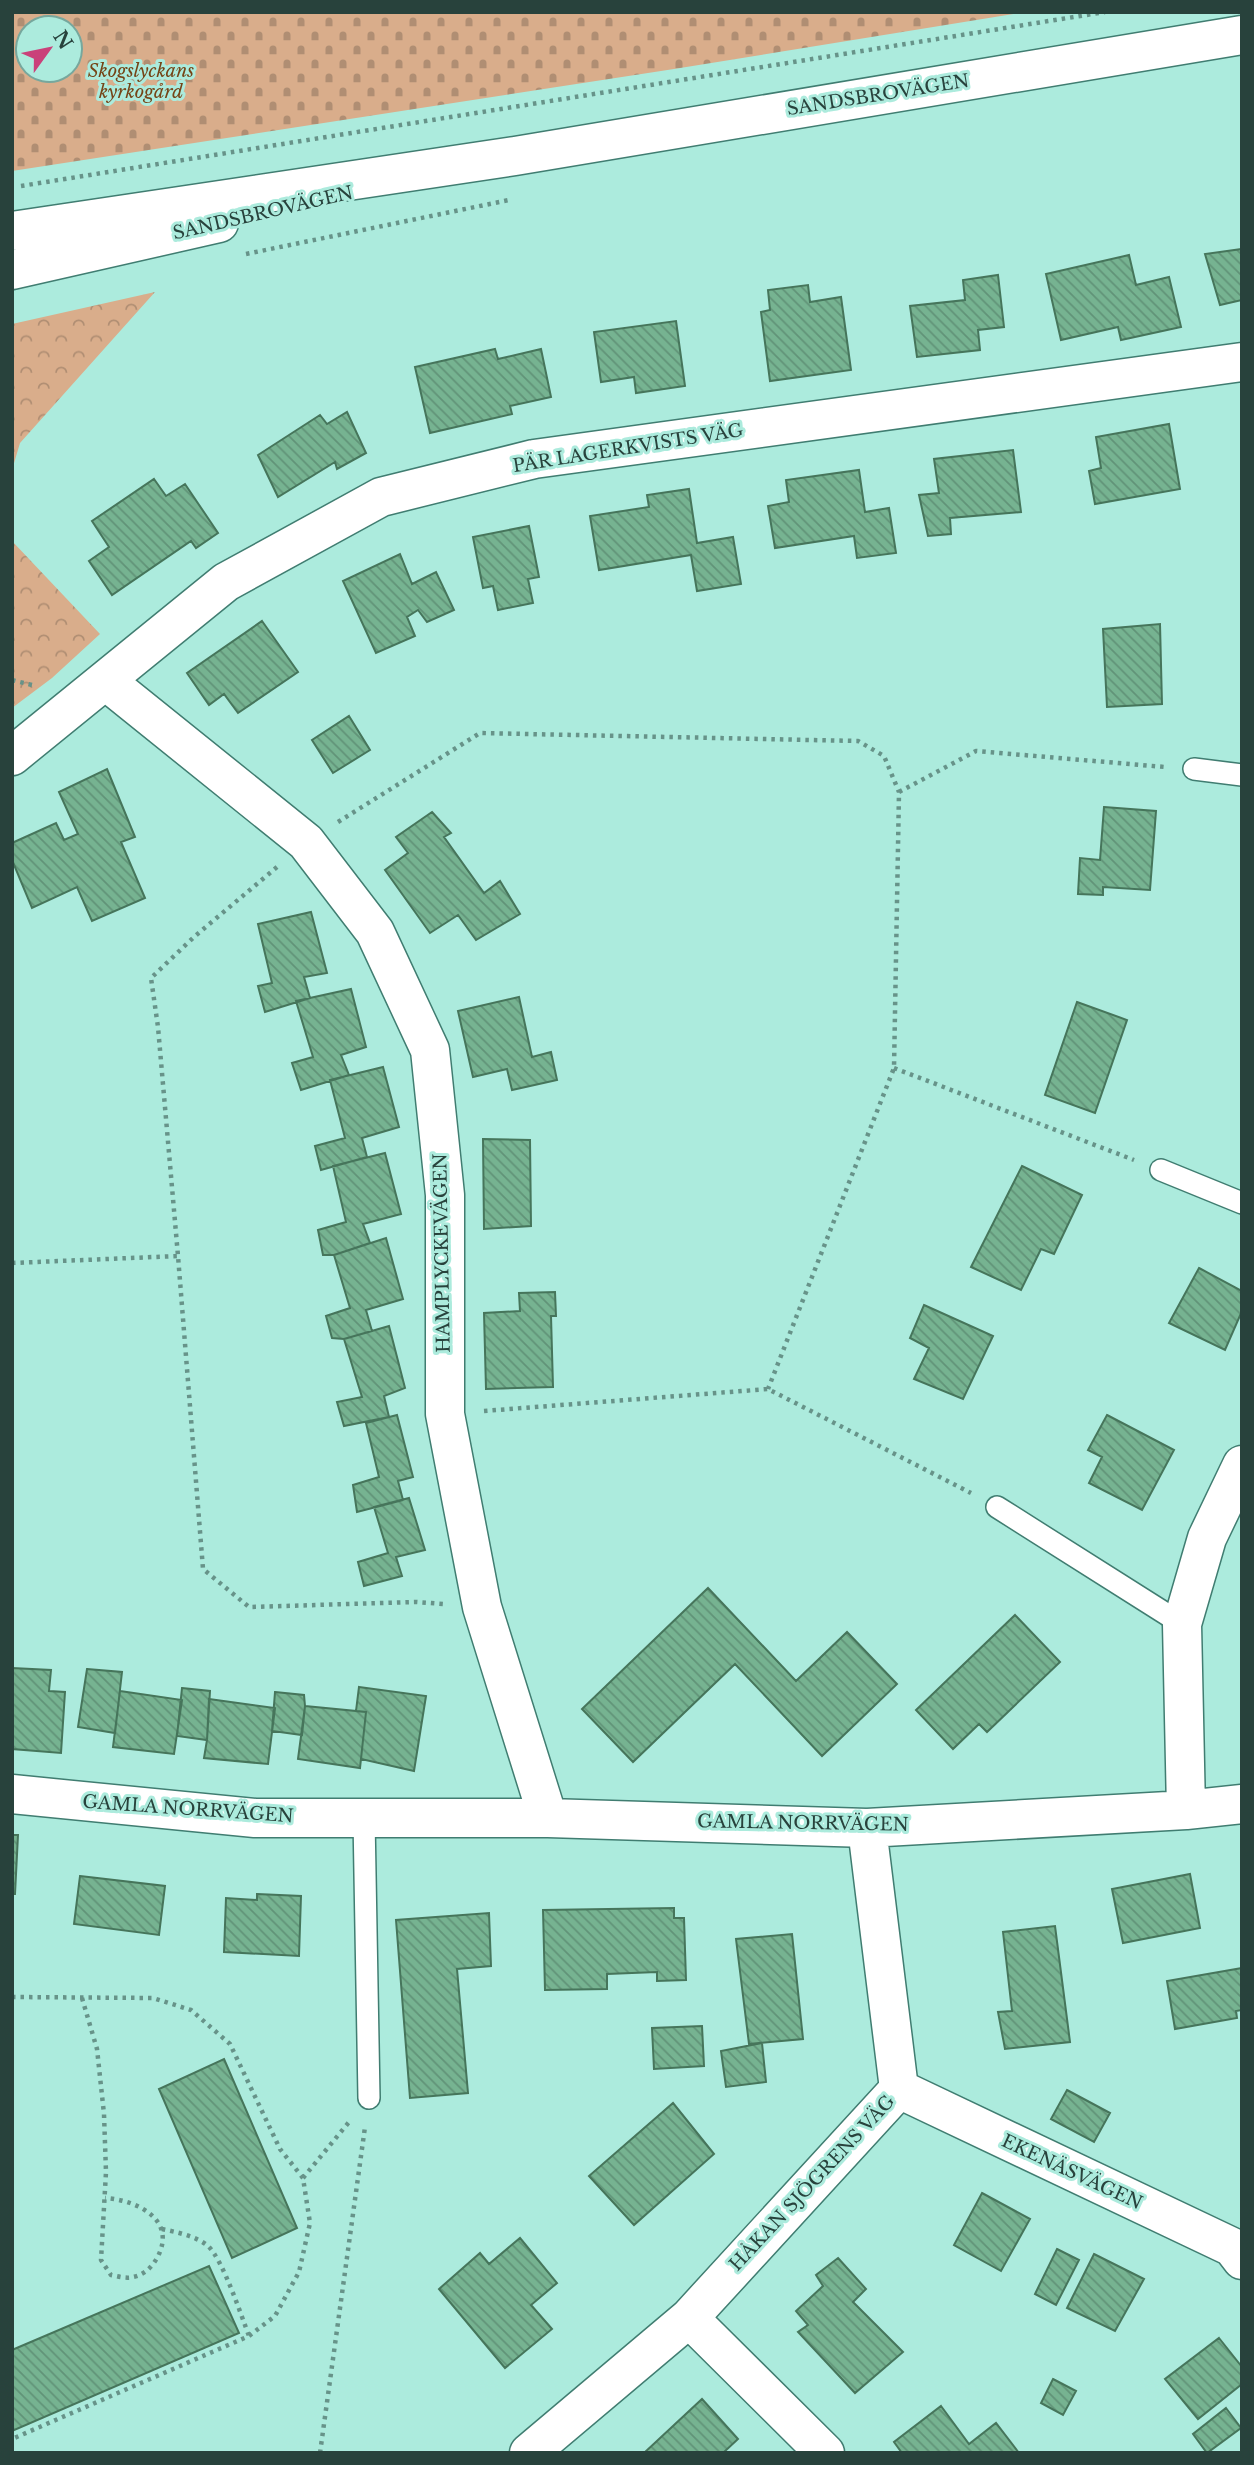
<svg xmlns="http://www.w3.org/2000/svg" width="1254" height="2465" font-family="'Libre Baskerville',serif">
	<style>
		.forest { fill: url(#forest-crowns) }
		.cemetery { fill: url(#cemetery-stones); fill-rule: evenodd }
		.building { fill: url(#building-back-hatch); stroke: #46755b; stroke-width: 2 }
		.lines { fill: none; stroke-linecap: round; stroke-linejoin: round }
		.service-casing { stroke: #407d71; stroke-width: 24 }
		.minor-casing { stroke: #407d71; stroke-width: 41 }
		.secondary-casing { stroke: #407d71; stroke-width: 41 }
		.path { stroke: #679389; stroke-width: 4.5; stroke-dasharray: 3.5 5; stroke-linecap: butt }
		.service { stroke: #fff; stroke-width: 21 }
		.minor { stroke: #fff; stroke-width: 38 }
		.secondary { stroke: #fff; stroke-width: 38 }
		.labels { text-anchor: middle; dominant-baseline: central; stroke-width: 6; stroke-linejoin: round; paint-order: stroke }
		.park-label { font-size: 18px; font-style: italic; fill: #754417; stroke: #acebdd }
		.street-label { font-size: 18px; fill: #28423c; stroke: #acebdd }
	</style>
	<defs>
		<pattern id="forest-crowns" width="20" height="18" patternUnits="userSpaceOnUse" patternTransform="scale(1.75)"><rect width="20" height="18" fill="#d9ad8b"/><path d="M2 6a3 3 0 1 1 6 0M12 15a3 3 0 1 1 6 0" fill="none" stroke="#b08e73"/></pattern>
		<pattern id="cemetery-stones" width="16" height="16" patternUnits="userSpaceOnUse" patternTransform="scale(1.75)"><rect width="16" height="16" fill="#d9ad8b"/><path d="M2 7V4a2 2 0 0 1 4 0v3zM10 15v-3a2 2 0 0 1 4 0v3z" fill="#b08e73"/></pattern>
		<pattern id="building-back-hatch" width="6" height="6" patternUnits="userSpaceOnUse" patternTransform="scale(1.75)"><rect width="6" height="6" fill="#76b391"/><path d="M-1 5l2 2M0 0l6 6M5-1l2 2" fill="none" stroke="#619378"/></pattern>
	</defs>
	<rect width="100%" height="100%" fill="#acebdd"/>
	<!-- forest -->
	<path class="forest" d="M155,292L20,443L12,470V324Z
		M12,541L100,634L52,678L12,708Z"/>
	<!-- cemetery -->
	<path class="cemetery" d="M12,12H1025L674,69L12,171ZM28,28H70V70H28Z"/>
	<!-- building -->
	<path class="building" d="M1242,249V300L1220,305L1205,254Z
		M1129,255L1136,285L1169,277L1181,327L1121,340L1118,327L1061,340L1046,274Z
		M998,275L1004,327L978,330L980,350L917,357L910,306L965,300L963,280Z
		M808,285L810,302L841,297L851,370L770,381L761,312L770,310L768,290Z
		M676,321L685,386L636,393L634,377L601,382L594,332Z
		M495,349L498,359L541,349L551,397L510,406L512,414L430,433L415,367Z
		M347,412L366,453L337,469L335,462L278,497L258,455L320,415L327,424Z
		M1169,424L1180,489L1095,504L1089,471L1101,468L1096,437Z
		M1013,450L1021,512L950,518L951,534L928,536L919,495L939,493L934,459Z
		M859,470L865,512L889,508L896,553L857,558L854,536L775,548L768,506L789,502L786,480Z
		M154,479L166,496L185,484L218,533L196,548L191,541L112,595L89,561L109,547L92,521Z
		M689,489L697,543L733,537L741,584L697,591L691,555L599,570L590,516L649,507L647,495Z
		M529,526L539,577L528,579L533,603L498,610L493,586L483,588L473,537Z
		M400,554L412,584L436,572L454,610L427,622L418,610L407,617L415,636L376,653L343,581Z
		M262,621L298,672L238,713L224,694L209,705L187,673Z
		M1160,624L1162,704L1107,707L1103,629Z
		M349,716L370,750L333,773L312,740Z
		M107,769L135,837L121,842L145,898L92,921L77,887L32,908L12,860V843L56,823L64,840L78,834L59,792Z
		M1104,807L1156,811L1150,890L1103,887V895L1078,894L1080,858L1100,860Z
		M432,812L451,833L444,837L484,893L500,881L520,914L476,940L458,915L430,933L385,870L408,853L396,837Z
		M311,912L327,973L304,977L310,998L265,1012L258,986L272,983L258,924Z
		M351,989L366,1047L341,1055L349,1075L301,1090L292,1063L313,1057L296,1001Z
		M519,997L532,1057L551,1052L557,1080L512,1090L507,1069L473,1077L458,1011Z
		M1077,1002L1127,1020L1095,1113L1045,1095Z
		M383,1067L399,1127L362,1138L367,1157L321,1170L315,1146L345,1138L330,1080Z
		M483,1139L530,1140L531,1226L484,1229Z
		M385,1153L401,1214L363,1224L370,1243L334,1255H323L318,1230L346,1222L333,1166Z
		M1022,1166L1082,1195L1054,1254L1041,1249L1021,1290L971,1267Z
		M386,1238L403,1299L366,1310L372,1331L344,1339L332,1338L326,1316L350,1308L334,1255Z
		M1199,1268L1242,1291V1311L1225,1350L1169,1323Z
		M555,1292L556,1316H551L553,1387L486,1389L484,1313L520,1311L519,1293Z
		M924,1305L993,1336L963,1399L914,1379L929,1348L910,1338Z
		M389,1326L405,1388L384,1396L389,1417L344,1426L337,1402L362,1397L344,1339Z
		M397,1415L413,1477L398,1481L403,1500L357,1512L353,1485L379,1477L366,1423Z
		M1107,1415L1174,1450L1142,1510L1089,1483L1102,1457L1088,1450Z
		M409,1498L425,1550L396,1557L402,1576L364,1586L358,1562L388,1553L374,1507Z
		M708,1588L796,1681L847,1632L897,1684L822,1756L735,1664L633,1762L582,1709Z
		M1015,1615L1060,1662L987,1732L979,1724L953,1749L916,1710Z
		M12,1668L51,1670L49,1691L65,1692L61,1753L12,1749Z
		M87,1669L122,1672L115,1733L78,1727Z
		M359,1687L426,1696L414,1771L361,1759L366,1712L356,1711Z
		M182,1688L210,1691L207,1740L177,1736Z
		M120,1691L182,1700L174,1754L113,1747Z
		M275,1692L304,1695L305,1706L302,1735L272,1731Z
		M209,1699L275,1708L268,1764L204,1758L207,1740Z
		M305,1706L366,1712L360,1768L298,1759Z
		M12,1835H18L15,1894H12Z
		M1190,1874L1200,1928L1123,1943L1112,1889Z
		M80,1876L165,1886L159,1935L74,1924Z
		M257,1894L301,1896L299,1956L224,1952L226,1898L257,1900Z
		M674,1908V1918H684L686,1980L657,1981V1972L607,1974V1989L545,1990L543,1910Z
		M489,1913L491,1966L457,1969L468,2093L410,2098L396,1920Z
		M1055,1926L1070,2042L1005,2049L998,2012L1012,2011L1003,1932Z
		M792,1934L803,2039L749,2044L736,1939Z
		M1242,1968V2010L1236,2011L1237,2018L1175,2029L1167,1981Z
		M702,2026L704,2066L654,2069L652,2028Z
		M762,2043L766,2082L726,2087L721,2051Z
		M224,2059L297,2228L232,2258L159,2089Z
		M1067,2090L1110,2113L1094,2142L1051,2119Z
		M673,2103L714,2154L634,2225L589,2176Z
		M982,2193L1030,2219L1001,2271L954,2245Z
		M520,2238L557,2283L531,2305L552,2329L505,2368L439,2289L480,2253L489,2264Z
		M1057,2249L1079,2260L1056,2305L1035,2294Z
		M1094,2254L1144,2279L1115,2331L1067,2308Z
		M838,2258L866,2289L853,2302L903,2352L855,2393L798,2332L808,2325L796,2311L823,2286L816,2275Z
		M209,2266L239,2333L12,2431V2350Z
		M1219,2338L1242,2367V2384L1198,2419L1165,2379Z
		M1053,2379L1076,2391L1063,2415L1041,2403Z
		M702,2399L738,2439L723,2453H644Z
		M941,2406L969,2444L996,2423L1019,2453H902L894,2442Z
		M1226,2408L1241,2428L1207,2453L1193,2434Z"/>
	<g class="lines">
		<defs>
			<path id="service" d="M1194,769L1242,775
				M1161,1170L1242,1203
				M997,1507L1182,1624
				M364,1818L369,2098"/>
			<path id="minor" d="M106,681L306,842L375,932L430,1050L445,1195V1414L482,1607L548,1818
				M12,756L226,582L381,497L534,459L1242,362
				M12,1794L255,1818H548L867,1828L1186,1810L1242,1804
				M1186,1810L1182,1624L1207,1538L1242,1465
				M899,2089L1232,2247L1242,2260
				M689,2318L825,2453
				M529,2453L689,2318L899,2089L867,1828"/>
			<path id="secondary" d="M12,231L515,156L1242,35
				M12,270L219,223"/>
		</defs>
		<!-- service casing -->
		<use href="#service" class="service-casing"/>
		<!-- minor casing -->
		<use href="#minor" class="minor-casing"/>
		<!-- secondary casing -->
		<use href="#secondary" class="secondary-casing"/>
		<!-- path -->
		<path class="path" d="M21,186L1105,12
			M246,254L509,200
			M12,680L36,686
			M899,792L976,751L1165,767
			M338,822L480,733L858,741L884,756L899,792L894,1068L768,1389
			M277,867L194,937L151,978L158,1027L178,1256L203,1569L249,1607L417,1602L443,1604
			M894,1068L1134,1160
			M12,1263L178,1256
			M484,1411L768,1389L971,1493
			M12,1997L153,1998L191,2010L230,2044L280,2149L303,2178L310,2223L299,2272L275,2316L249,2336L12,2439
			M82,1998L97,2049L104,2114L106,2172L101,2260L111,2275C117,2276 126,2279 133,2277C144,2275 152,2267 157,2258C178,2220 137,2200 105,2198
			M303,2178L349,2122
			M162,2229C176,2232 196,2236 208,2246C223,2260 241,2315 249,2336
			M320,2453L365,2127"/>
		<!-- service -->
		<use href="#service" class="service"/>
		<!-- minor -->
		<use href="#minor" class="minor"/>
		<!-- secondary -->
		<use href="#secondary" class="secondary"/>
	</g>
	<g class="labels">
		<!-- park labels -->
		<g class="park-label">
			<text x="141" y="71">Skogslyckans<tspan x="141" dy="21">kyrkogård</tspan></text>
		</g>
		<!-- street labels -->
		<g class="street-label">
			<text transform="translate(878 95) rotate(-9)">SANDSBROVÄGEN</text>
			<text transform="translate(263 213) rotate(-13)">SANDSBROVÄGEN</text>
			<text transform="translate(628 448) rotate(-9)">PÄR LAGERKVISTS VÄG</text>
			<text transform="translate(442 1253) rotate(-91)">HAMPLYCKEVÄGEN</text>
			<text transform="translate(188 1809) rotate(4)">GAMLA NORRVÄGEN</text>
			<text transform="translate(803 1823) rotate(1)">GAMLA NORRVÄGEN</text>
			<text transform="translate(1072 2172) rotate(25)">EKENÄSVÄGEN</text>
			<text transform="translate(812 2183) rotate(-47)">HÅKAN SJÖGRENS VÄG</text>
		</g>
	</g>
	<!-- border -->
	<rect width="1254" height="2465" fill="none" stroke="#28423c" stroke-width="28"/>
	<!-- north arrow -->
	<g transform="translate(49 49) rotate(57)"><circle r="33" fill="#acebdd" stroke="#77a79d" stroke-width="2"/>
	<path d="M0-5L12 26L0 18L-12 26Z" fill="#ca417a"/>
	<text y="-10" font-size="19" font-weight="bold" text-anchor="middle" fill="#28423c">N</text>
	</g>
</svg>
